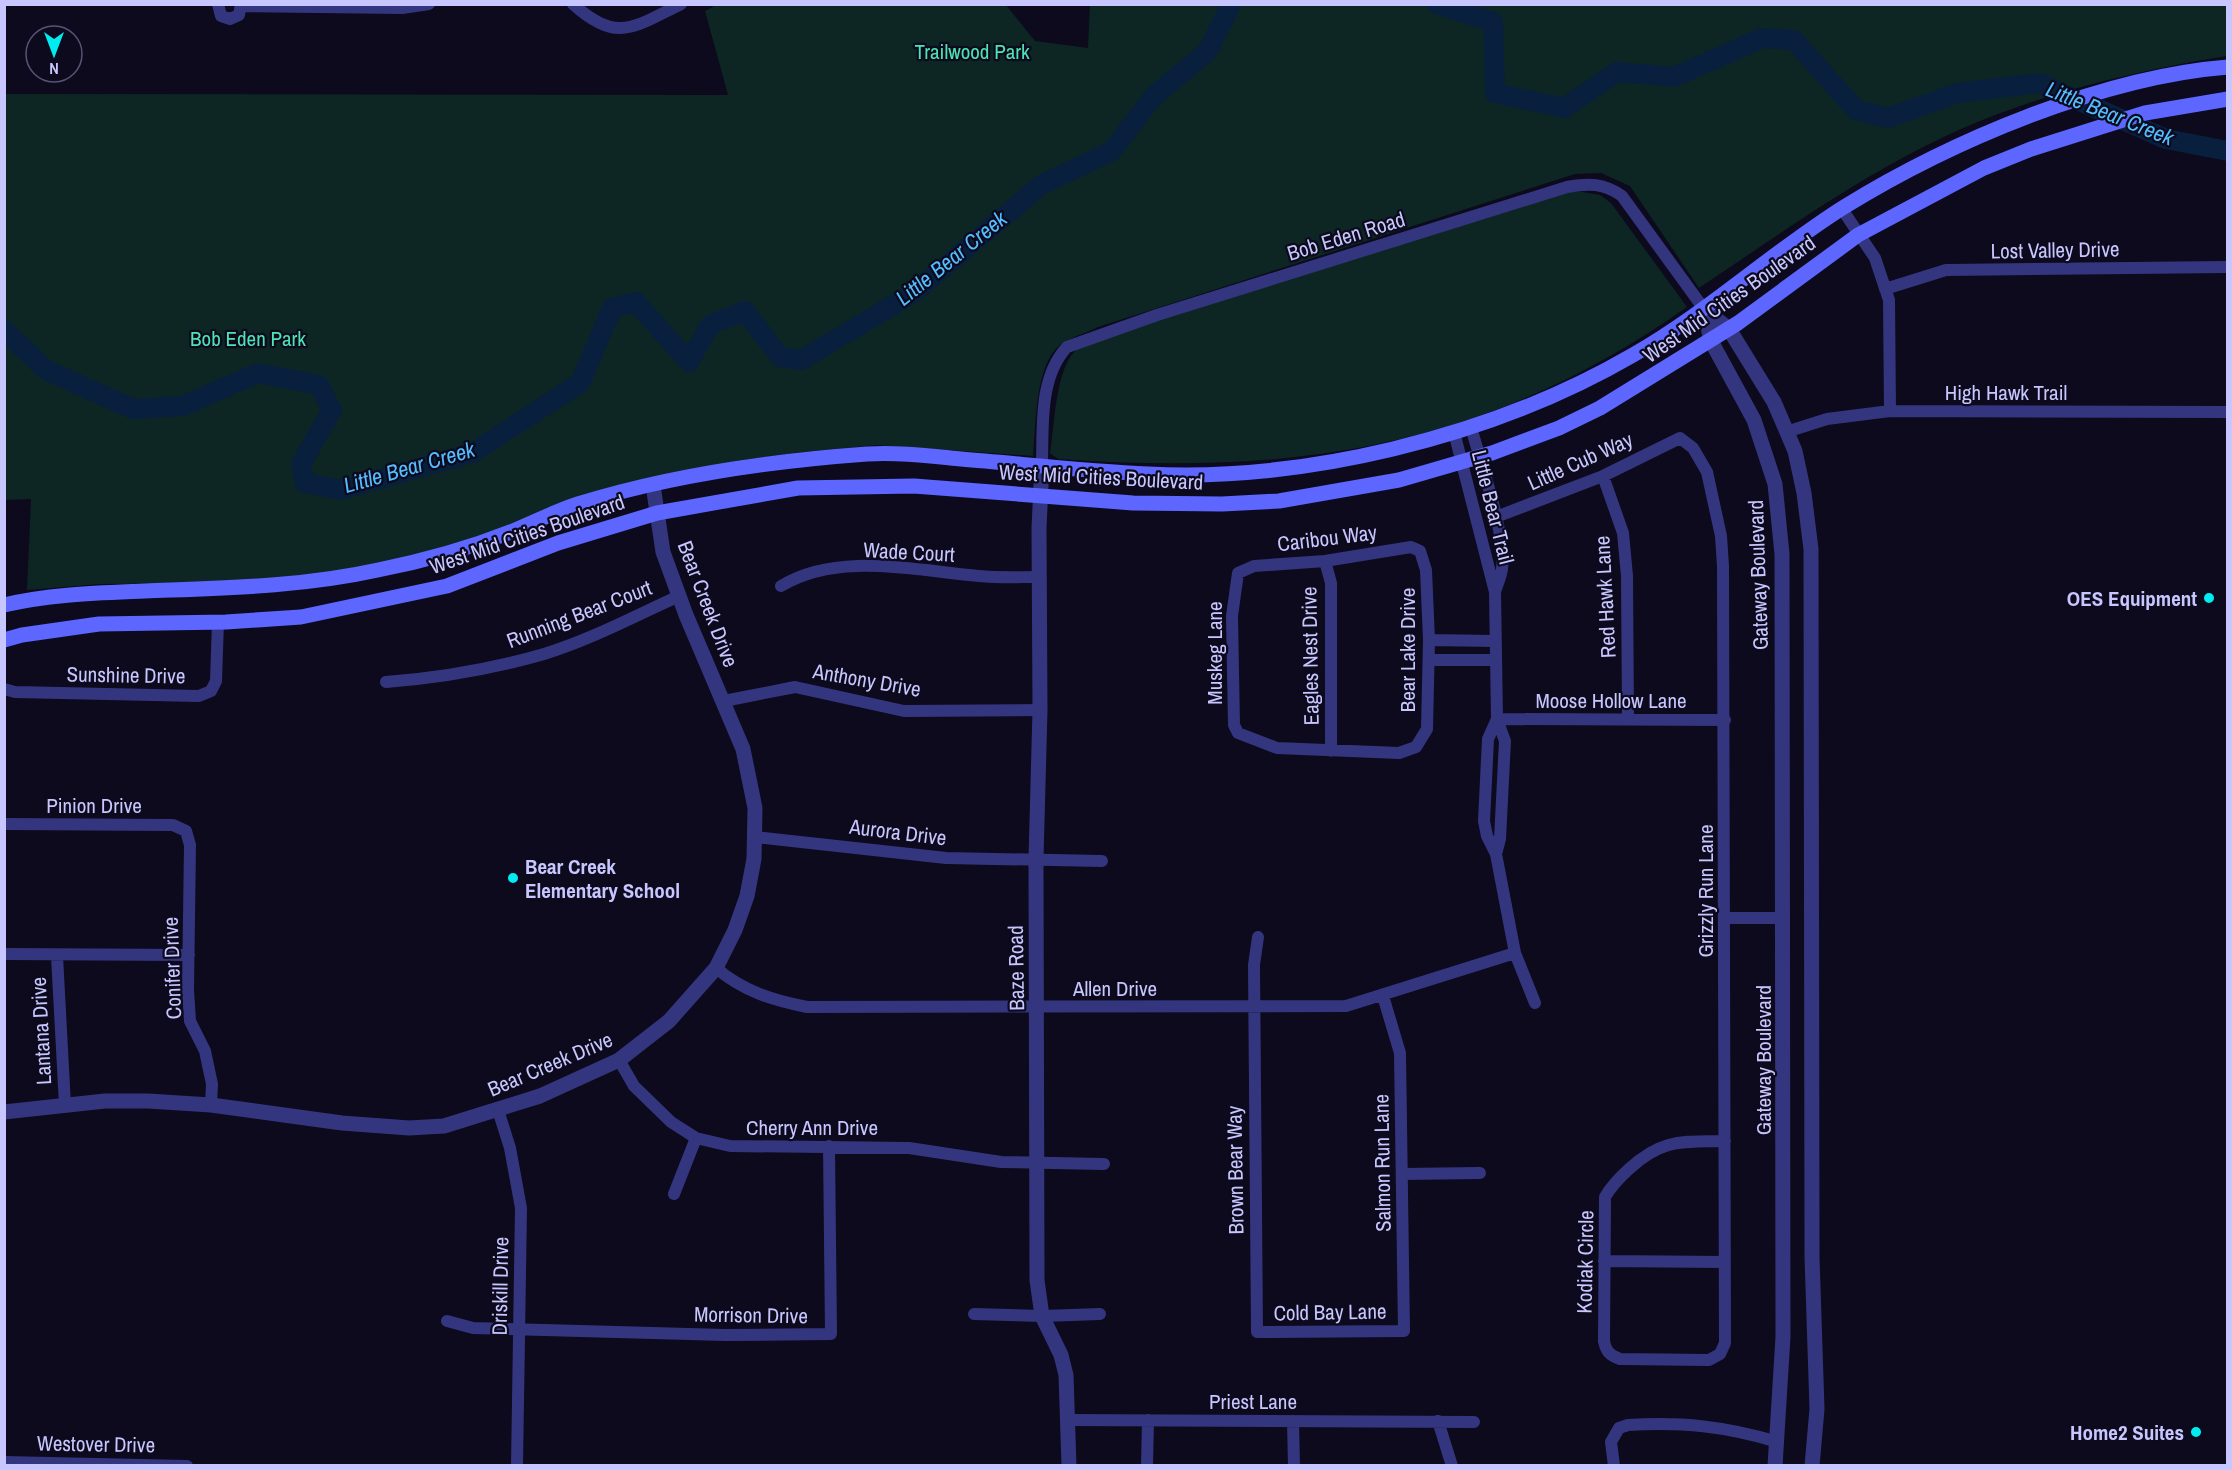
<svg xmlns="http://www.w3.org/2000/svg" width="2232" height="1470" font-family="'Archivo Narrow',sans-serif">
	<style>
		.green { fill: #0d2624 }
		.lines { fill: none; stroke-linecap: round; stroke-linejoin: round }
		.river { stroke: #08203d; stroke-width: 20 }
		.minor { stroke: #33367e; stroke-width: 12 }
		.tertiary { stroke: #33367e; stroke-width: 15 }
		.secondary { stroke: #5d66ff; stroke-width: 15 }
		.poi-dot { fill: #00ecf1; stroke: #0c0a1c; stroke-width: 2 }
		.labels { text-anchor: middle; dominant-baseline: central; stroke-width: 4.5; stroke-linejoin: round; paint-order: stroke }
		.park-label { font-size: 21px; fill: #4de3b2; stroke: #0c0a1c }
		.street-label { font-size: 21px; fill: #c7c6ff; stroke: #0c0a1c }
		.poi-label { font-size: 21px; font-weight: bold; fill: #c7c6ff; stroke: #0c0a1c; text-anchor: end }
		.water-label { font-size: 22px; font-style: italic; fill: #54bdff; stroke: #0c0a1c }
	</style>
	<rect width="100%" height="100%" fill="#0c0a1c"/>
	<!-- green -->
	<path class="green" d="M718,4L1006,5L1035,41L1088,48L1090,4L2228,5L2227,56C2140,70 2050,91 1968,126C1872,167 1786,230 1699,288L1630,186L1601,173L1575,174L1098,327C1086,333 1071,337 1060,345C1035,364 1036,426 1033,456L876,445L803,452L735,461L439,550L376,566L298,578L222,583L100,584L27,590L31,499L4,500V94L728,95L705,11Z
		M1577,191L1600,195L1611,203L1687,307C1489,447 1296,476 1058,459L1050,453C1055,424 1055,367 1078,348C1082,344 1089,342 1095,339L1558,194Z"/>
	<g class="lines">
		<!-- river -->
		<path class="river" d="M1437,4L1493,22L1495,93L1564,108L1617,72L1674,77L1762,38L1794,40L1856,110L1888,118L1957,93L2039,83L2166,139L2228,151
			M4,330L46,370L133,409L183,406L258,373L319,385L332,410L301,464L305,483L341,490L472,453L580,383L612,308L636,302L689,362L710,325L745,311L780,357L801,360L915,292L1041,185L1112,151L1153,97L1208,51L1231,4"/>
		<!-- minor -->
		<path class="minor" d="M218,4L221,16L230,19L239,15L241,4
			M573,4C617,44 634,27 681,4
			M242,6L402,8L429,4
			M1842,209L1875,258L1889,300L1890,411
			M1885,289L1946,270L2228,267
			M1471,427C1480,461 1507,537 1502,569C1501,577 1497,585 1495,592
			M1454,432L1495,592L1497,719L1505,741L1500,839L1496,854
			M1786,432L1827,419L1890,411L2228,412
			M1042,465C1043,426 1039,377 1067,347L1157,315L1567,187C1589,183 1604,183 1622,196L1704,309
			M1603,476L1623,533L1627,576L1628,719
			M1496,517L1603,476L1680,438L1693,448L1707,472L1721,536L1723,566L1725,1343L1720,1354L1709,1360L1620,1359C1609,1355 1606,1351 1604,1341L1605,1197C1612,1185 1619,1178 1629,1169C1663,1138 1682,1142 1725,1141
			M1411,547L1420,551L1426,570L1429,640L1427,729L1416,747L1399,753L1277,748L1238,733L1234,725L1232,616L1238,573L1254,566L1325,561Z
			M1325,561L1331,583V751
			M781,586C838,551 917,571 979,576C999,578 1019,577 1039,577
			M1429,640L1495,641
			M1429,660H1496
			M386,682C440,678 492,669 544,654C590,640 635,616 679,596
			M4,689L15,692L199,696L211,691L216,681L218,622
			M724,701L795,687L904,711L1040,710
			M1497,719L1488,739L1484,821L1487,836L1496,854L1515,953L1535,1003
			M1497,719L1725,720
			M4,824L173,825L186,831L190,845L188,990L190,1021L205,1051L212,1084L211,1105
			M755,837L946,858L1102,861
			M1725,918H1784
			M1258,937L1254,965L1257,1332L1404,1331L1400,1053L1383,996
			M4,954L189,955
			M57,956L65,1105
			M716,968C743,991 772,1000 807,1007L1346,1006L1515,953
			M619,1060L634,1086L671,1122L696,1138L730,1146L909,1148L1001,1162L1104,1164
			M498,1110L510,1148L521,1208L517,1466
			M1402,1174L1480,1173
			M674,1194L696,1138
			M1604,1261L1725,1262
			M974,1314L1042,1316L1100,1314
			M447,1321L473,1328L725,1335L831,1334L829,1146
			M1069,1420L1474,1422
			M1293,1421L1294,1466
			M1438,1421L1452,1466
			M4,1462L187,1466
			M1147,1466L1148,1420
			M1614,1466L1611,1442L1619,1428L1628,1425C1683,1422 1724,1426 1778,1442"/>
		<!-- tertiary -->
		<path class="tertiary" d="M1704,309L1729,329L1774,402L1795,451L1804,493L1811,549L1812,1257L1817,1409L1812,1466
			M1704,309L1711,341L1754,420L1775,484L1782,554L1783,1337L1775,1466
			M1042,465L1039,528L1040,710L1036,859L1037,1280L1042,1316L1061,1355L1066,1375L1069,1466
			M4,1112L105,1101H148L211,1105L342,1123L409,1128L444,1126L540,1096L619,1060L669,1021L716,968L735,930L747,896L754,859L755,808L743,749L686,615L663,552L653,485"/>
		<!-- secondary -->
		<path class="secondary" d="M4,605C50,594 98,593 145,591C223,588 301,587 378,570C424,561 470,548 513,531C535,522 556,511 578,504C671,475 771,461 867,454C898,452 930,456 961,459C1023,464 1086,471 1148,474C1230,478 1314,468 1393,449C1476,429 1559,398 1633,355C1708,312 1771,253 1844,207C1951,141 2102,77 2228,67
			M4,640L22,635L99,624L226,622L301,617L447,586L558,543L657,513L798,488L914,486L1133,503L1222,504L1279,501L1399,480L1492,453L1559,428L1600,408L1738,323L1858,235L1984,168L2031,149L2145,113L2228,99"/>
	</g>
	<!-- markers -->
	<g class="poi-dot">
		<circle cx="2209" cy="598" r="6"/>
		<circle cx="513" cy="878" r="6"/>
		<circle cx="2196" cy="1432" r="6"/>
	</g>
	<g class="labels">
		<!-- park labels -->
		<g class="park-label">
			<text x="972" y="51">Trailwood Park</text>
			<text x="248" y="338">Bob Eden Park</text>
		</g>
		<!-- street labels -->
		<g class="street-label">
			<text transform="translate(1346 236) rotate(-17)">Bob Eden Road</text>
			<text transform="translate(2055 250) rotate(-1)">Lost Valley Drive</text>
			<text transform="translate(1729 299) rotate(-35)">West Mid Cities Boulevard</text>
			<text x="2006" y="392">High Hawk Trail</text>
			<text transform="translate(1580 461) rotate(-24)">Little Cub Way</text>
			<text transform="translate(1101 477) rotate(3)">West Mid Cities Boulevard</text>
			<text transform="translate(1493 507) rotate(76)">Little Bear Trail</text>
			<text transform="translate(527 534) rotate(-19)">West Mid Cities Boulevard</text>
			<text transform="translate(1327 538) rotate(-7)">Caribou Way</text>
			<text transform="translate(909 552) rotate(3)">Wade Court</text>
			<text transform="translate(1758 575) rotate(-92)">Gateway Boulevard</text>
			<text transform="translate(1605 597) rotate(-93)">Red Hawk Lane</text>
			<text transform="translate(708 604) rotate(69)">Bear Creek Drive</text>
			<text transform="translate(579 614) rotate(-21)">Running Bear Court</text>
			<text transform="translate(1407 650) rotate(-90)">Bear Lake Drive</text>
			<text transform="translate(1214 653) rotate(-90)">Muskeg Lane</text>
			<text transform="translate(1310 656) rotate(-91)">Eagles Nest Drive</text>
			<text transform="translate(126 675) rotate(1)">Sunshine Drive</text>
			<text transform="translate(867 680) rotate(10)">Anthony Drive</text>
			<text x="1611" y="700">Moose Hollow Lane</text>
			<text x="94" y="805">Pinion Drive</text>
			<text transform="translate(898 832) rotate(7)">Aurora Drive</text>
			<text transform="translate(1705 891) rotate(-90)">Grizzly Run Lane</text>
			<text transform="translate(172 968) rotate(-92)">Conifer Drive</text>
			<text transform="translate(1016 968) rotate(-91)">Baze Road</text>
			<text x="1115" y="988">Allen Drive</text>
			<text transform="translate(41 1031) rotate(-93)">Lantana Drive</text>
			<text transform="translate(1763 1060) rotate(-90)">Gateway Boulevard</text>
			<text transform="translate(550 1064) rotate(-23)">Bear Creek Drive</text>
			<text x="812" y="1127">Cherry Ann Drive</text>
			<text transform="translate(1382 1163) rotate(-91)">Salmon Run Lane</text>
			<text transform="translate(1235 1170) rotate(-91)">Brown Bear Way</text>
			<text transform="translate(1585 1262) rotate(-89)">Kodiak Circle</text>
			<text transform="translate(500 1286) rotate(-89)">Driskill Drive</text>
			<text transform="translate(1330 1312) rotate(-1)">Cold Bay Lane</text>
			<text transform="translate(751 1315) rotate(1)">Morrison Drive</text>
			<text x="1253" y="1401">Priest Lane</text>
			<text transform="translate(96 1444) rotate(1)">Westover Drive</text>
		</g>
		<!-- poi labels -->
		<g class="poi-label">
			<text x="2197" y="598">OES Equipment</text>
			<text x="525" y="866" text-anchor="start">Bear Creek<tspan x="525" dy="24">Elementary School</tspan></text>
			<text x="2184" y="1432">Home2 Suites</text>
		</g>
		<!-- water labels -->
		<g class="water-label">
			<text transform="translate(2110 113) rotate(22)">Little Bear Creek</text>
			<text transform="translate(951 258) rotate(-39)">Little Bear Creek</text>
			<text transform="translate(409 467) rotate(-16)">Little Bear Creek</text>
		</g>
	</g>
	<!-- border -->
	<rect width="2232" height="1470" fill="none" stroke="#c7c6ff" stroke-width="12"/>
	<!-- north arrow -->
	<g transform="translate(54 54) rotate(180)"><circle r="28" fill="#0c0a1c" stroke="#575577" stroke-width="1.5"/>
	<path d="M0-4.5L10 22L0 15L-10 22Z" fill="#00ecf1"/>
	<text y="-9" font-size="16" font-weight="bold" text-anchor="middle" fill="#c7c6ff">N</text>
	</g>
</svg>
